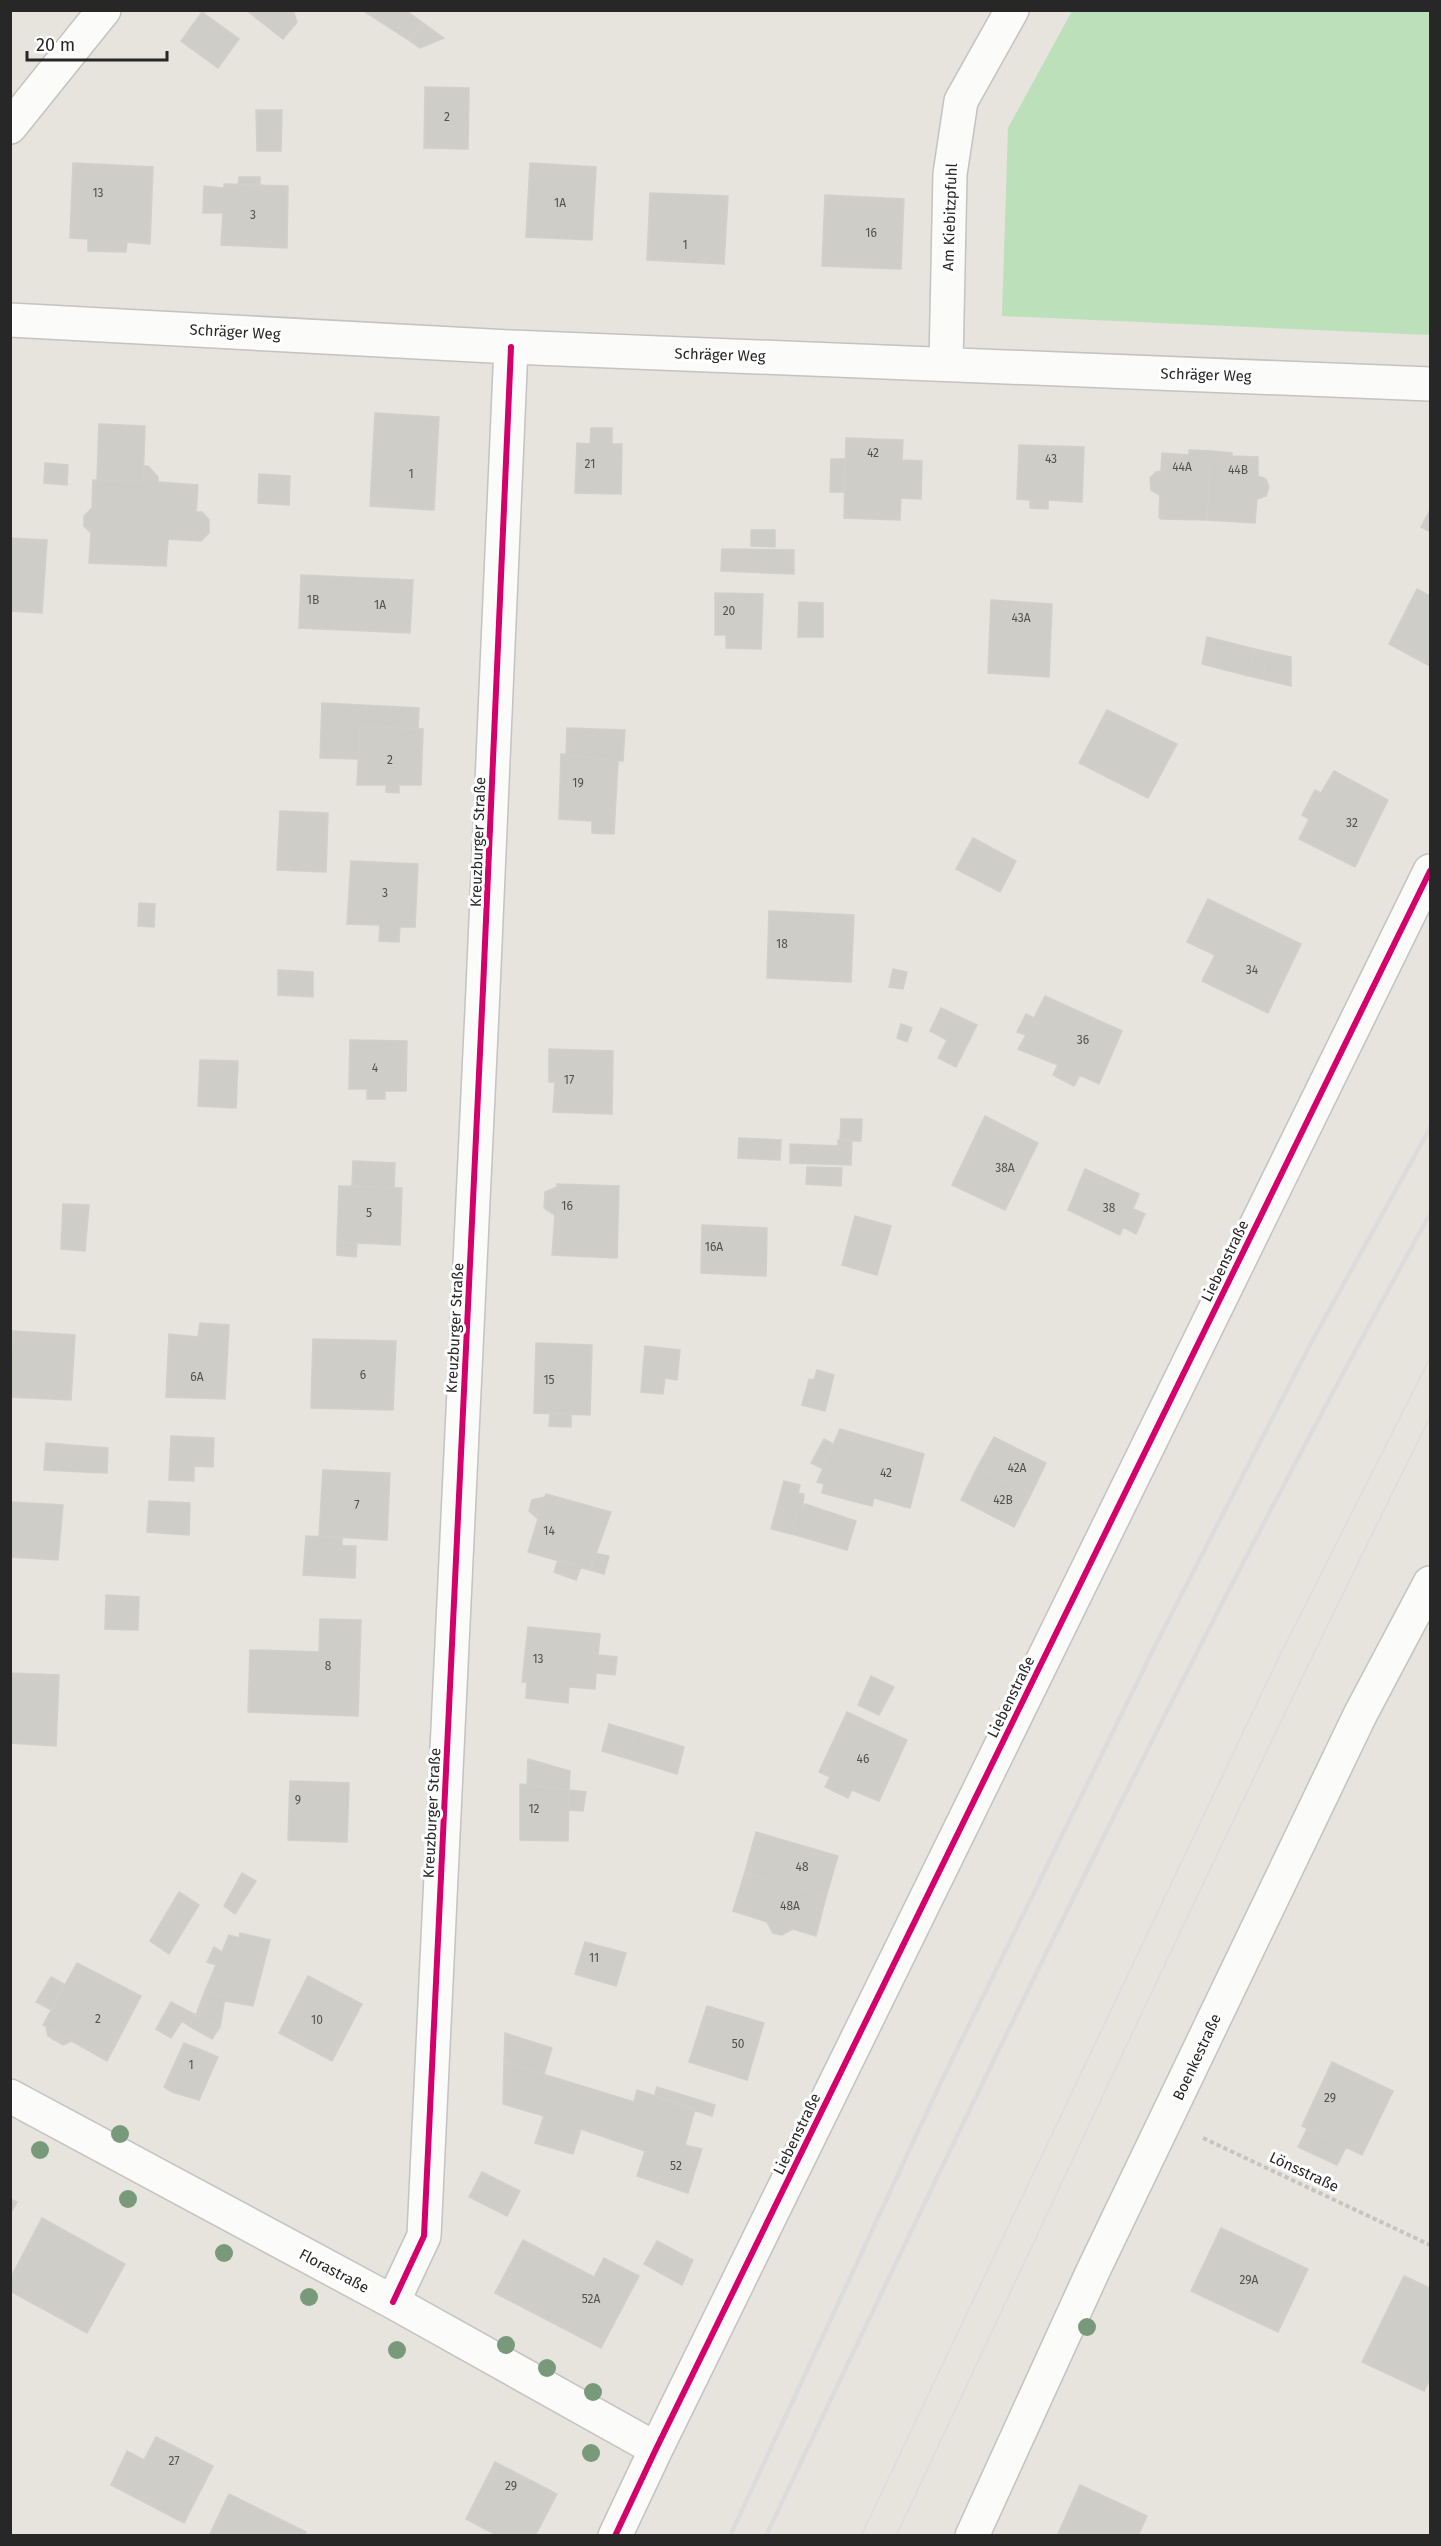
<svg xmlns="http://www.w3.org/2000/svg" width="1441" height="2546" font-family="'Fira Sans',sans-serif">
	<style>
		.green { fill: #bce0b9 }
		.building { fill: #cecdc8; stroke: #d0d0c9; stroke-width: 1.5 }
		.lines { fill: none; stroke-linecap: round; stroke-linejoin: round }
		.minor-casing { stroke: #c4c2c2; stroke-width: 36 }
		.path { stroke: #c4c4c3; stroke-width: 4; stroke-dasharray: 4.5 3; stroke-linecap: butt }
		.minor { stroke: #fbfbfa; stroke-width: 33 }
		.tram { stroke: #dddcdd; stroke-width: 1.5 }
		.rail { stroke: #dddcdd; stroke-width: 4.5 }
		.cycleway-casing { stroke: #fff; stroke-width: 10 }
		.cycleway { stroke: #d6006c; stroke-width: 6 }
		.tree { fill: #789a7a }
		.labels { text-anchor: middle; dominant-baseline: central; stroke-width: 6; stroke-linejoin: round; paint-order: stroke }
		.number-label { font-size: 12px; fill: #525150 }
		.street-label { font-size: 15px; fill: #272727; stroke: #fff }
	</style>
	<rect width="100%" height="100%" fill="#e6e4dc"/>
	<!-- green -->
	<path class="green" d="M1072,11H1430V335L1002,316L1008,128Z"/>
	<!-- building -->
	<path class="building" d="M246,10H293L297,22L283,39Z
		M362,10H405L423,23L410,41Z
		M202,12L239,39L218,68L181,41Z
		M423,23L444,38L420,48L410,41Z
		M425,87L469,88L468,149L424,148Z
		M256,110H282L281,151H257Z
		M73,163L153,167L150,244L127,242L126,252L88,251V239L70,238Z
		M530,163L596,167L592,240L526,237Z
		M239,177H260V186L238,185Z
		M224,184L288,186L287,248L221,245L223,213H203L204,186L224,188Z
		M650,193L728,196L724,264L647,260Z
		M825,195L904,199L901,269L822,266Z
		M375,413L439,417L434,510L370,506Z
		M99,424L145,426L143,482L97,480Z
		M591,428H612V444H622L621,494L575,493L577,443L590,444Z
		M846,438L903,440L902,460L922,461L921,499L901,498L900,520L844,518Z
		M1019,445L1084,447L1082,502L1048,500V509L1030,508V500L1017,499Z
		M1189,450L1211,451L1207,520L1161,519L1159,517L1160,495L1151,490L1150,478L1156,472L1161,471L1162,453L1189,455Z
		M1211,451L1232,453V456L1258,457V476L1266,479L1269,487L1266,496L1257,499L1255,523L1207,520Z
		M831,459H845L844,492H830Z
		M45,463L68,465L67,485L44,483Z
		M143,466H148L158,477V482L198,485L196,512H202L209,520V533L201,541L168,539L166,566L89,563L91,533L84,526V516L92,508L93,480L143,482Z
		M259,474L290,476L289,505L258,503Z
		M1430,510V532L1421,527Z
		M751,530H775V547L751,546Z
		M10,538L47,540L42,613L10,611Z
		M722,549L794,550V574L721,571Z
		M301,575L413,580L410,633L299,628Z
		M1417,589L1430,596V666L1389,644Z
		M715,593L763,594L761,649L726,648V635H715Z
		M991,600L1052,604L1049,677L988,673Z
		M799,602L823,603V637H798Z
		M1207,637L1255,649L1249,676L1202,664Z
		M1255,649L1268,652L1262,679L1249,676Z
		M1268,652L1291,657V686L1262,679Z
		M322,703L419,708L418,729L360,726L358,759L320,758Z
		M1107,710L1177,744L1148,798L1079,763Z
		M360,726L423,729L421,785H399V793L386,792V785H357Z
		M567,728L625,730L623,761L566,755Z
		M561,754L618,761L614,834L592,833V821L559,819Z
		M1334,771L1388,800L1355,867L1299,839L1309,819L1302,815L1315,790L1321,793Z
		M280,811L328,813L326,872L277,870Z
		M973,838L1016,861L1000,892L956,869Z
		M351,861L418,864L415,927H400L399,942L379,941L380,925L347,924Z
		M1208,899L1301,944L1268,1013L1202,981L1215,955L1187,942Z
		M139,903L155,904L154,927L138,926Z
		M769,911L854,915L851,982L767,978Z
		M893,969L907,972L903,989L889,987Z
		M278,970L313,972V997L278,995Z
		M1045,996L1122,1031L1099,1084L1080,1075L1074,1086L1053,1075L1058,1065L1018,1049L1026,1035L1017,1032L1026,1014L1034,1018Z
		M941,1008L977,1025L956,1067L938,1058L947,1040L930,1031Z
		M901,1024L912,1028L907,1042L897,1038Z
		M350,1040L407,1041L406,1091H385V1099H367V1089H349Z
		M549,1049L613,1051L612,1114L553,1112L555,1082H549Z
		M200,1060L238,1061L236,1108L198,1106Z
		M985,1116L1038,1143L1005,1210L952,1185Z
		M841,1119H862L861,1141L840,1140Z
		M739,1138L781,1140L780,1160L738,1158Z
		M838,1140L852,1141L851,1165L790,1163V1144L838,1146Z
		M353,1161L395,1163L394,1188L352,1186Z
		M807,1167L842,1168L841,1186L806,1184Z
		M1085,1169L1139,1194L1133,1209L1145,1214L1136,1234L1123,1227L1120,1235L1068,1210Z
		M557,1184L619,1186L617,1258L552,1255L555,1215L544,1208L545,1192L557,1187Z
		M339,1186L402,1188L400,1245L337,1242Z
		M63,1204L89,1205L85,1251L61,1249Z
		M855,1216L891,1226L877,1275L842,1265Z
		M702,1225L767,1228L766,1276L701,1273Z
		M337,1242L357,1243L356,1257L337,1255Z
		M200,1323L229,1325L225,1399L166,1397L169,1334L198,1337Z
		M13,1331L75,1335L71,1400L10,1397Z
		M313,1339L396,1341L393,1410L311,1408Z
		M536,1343L592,1345L590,1415L534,1413Z
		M645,1346L680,1350L677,1380L665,1378L663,1394L641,1392Z
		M817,1370L834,1375L825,1411L802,1405L809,1379L814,1380Z
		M550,1413L571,1414V1427L549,1426Z
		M840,1429L924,1454L910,1508L874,1498L872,1506L822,1493L824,1484L817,1482Z
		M171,1436L214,1438L213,1467L194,1466V1481L169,1480Z
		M994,1437L1046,1463L1031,1494L977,1468Z
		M824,1439L833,1444L823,1469L811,1463Z
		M46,1443L108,1448L107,1473L44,1470Z
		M977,1468L1031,1494L1014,1527L961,1500Z
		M323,1470L390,1473L387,1540L319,1536Z
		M784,1481L800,1485L798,1493L804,1494L802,1514L797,1512L792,1534L771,1529Z
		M546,1494L611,1512L590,1570L528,1552L538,1519L529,1511L532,1500L545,1497Z
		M149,1501L190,1503L189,1535L147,1532Z
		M10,1502L63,1505L58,1560L10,1557Z
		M805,1504L856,1521L847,1550L792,1534L797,1512L802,1514Z
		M306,1536L342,1538V1546H356L355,1578L303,1575Z
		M595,1553L609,1556L604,1574L590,1570Z
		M558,1560L581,1567L576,1580L554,1572Z
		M106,1595L139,1597L138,1630L105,1629Z
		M320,1619L361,1620L358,1716L248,1712L250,1650L319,1652Z
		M528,1627L600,1634L598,1655L617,1657L615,1675L596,1673L595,1689L569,1687L568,1703L526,1698L527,1682H522Z
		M10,1673L59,1675L56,1746L10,1743Z
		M871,1676L894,1687L879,1715L858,1705Z
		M847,1712L907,1740L879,1801L852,1790L848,1798L825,1787L830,1777L819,1772Z
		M609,1724L636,1732L629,1759L602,1751Z
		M636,1732L684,1747L677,1774L629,1759Z
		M528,1759L570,1771L569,1790L527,1785Z
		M290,1781L349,1783L347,1842L288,1840Z
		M520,1784L569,1790L568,1841L520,1840Z
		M569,1790L586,1792L583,1811L569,1810Z
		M756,1832L838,1856L826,1897L745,1872Z
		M745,1872L826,1897L816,1936L793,1929L782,1935L773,1933L767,1922L733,1911Z
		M242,1873L256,1881L235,1914L224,1906Z
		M179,1892L199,1905L169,1954L150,1941Z
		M240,1933L270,1940L253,2006L224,2001L225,1998L205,1991L216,1965L207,1962L214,1947L222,1952L229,1935L239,1938Z
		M585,1942L626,1953L616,1986L575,1974Z
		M77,1963L141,1996L107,2061L43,2025Z
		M308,1976L362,2004L332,2061L279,2033Z
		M51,1977L64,1984L51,2010L36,2002Z
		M205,1991L225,1998L220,2027L196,2015Z
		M171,2002L196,2015L189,2026L182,2021L171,2038L156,2029Z
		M707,2006L764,2023L747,2080L689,2062Z
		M196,2015L220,2027L212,2039L189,2026Z
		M46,2027L72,2041L63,2045L48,2036Z
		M505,2033L552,2048L544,2074L504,2062Z
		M184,2043L218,2057L199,2100L172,2092L164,2087Z
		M504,2062L634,2102L637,2090L695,2109L685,2145L702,2149L688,2193L637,2176L645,2151L581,2129L573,2154L535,2143L544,2116L503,2104Z
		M1332,2062L1393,2091L1362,2155L1302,2126Z
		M657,2087L715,2105L712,2116L654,2097Z
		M1307,2129L1346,2147L1337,2165L1298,2147Z
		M482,2172L520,2191L507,2216L469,2197Z
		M10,2199L17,2202L10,2214Z
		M42,2218L125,2264L87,2333L10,2291V2279Z
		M1221,2228L1308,2269L1278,2332L1191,2291Z
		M523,2240L594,2277L604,2258L639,2276L601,2348L495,2293Z
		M657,2241L693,2260L682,2285L644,2264Z
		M1404,2276L1430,2288V2379L1424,2391L1362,2362Z
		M156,2437L213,2466L184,2523L111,2485L127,2451L144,2460Z
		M495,2462L557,2494L535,2536H498L466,2519Z
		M1080,2485L1147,2516L1138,2536H1057Z
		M229,2494L306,2532L305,2536H209Z"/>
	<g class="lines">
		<defs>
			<path id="minor" d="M10,127L104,10
				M10,320L511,347L1430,384
				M946,364L950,174L961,101L1012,10
				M10,2096L393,2302L656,2449
				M393,2302L424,2236L483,989L511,347
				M615,2536L656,2449L1430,871
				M972,2536L1093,2271L1360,1715L1430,1583"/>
		</defs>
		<!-- minor casing -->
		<use href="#minor" class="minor-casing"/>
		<!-- path -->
		<path class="path" d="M1203,2138L1430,2245"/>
		<!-- minor -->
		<use href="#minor" class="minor"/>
		<!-- tram -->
		<path class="tram" d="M861,2536L1278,1659L1430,1358
			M896,2536C1072,2161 1246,1787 1430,1417"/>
		<!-- rail -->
		<path class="rail" d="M730,2536L941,2082L1155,1646L1311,1343L1430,1128
			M766,2536C977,2090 1191,1645 1430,1214"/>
		<defs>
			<path id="cycleway" d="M393,2302L424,2236L483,989L511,347
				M615,2536L656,2449L1430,871"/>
		</defs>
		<!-- cycleway casing -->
		<use href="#cycleway" class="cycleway-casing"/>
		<!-- cycleway -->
		<use href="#cycleway" class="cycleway"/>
	</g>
	<!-- trees -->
	<g class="tree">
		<circle cx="120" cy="2134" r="9"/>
		<circle cx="40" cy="2150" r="9"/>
		<circle cx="128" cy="2199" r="9"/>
		<circle cx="224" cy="2253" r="9"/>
		<circle cx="309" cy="2297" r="9"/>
		<circle cx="1087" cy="2327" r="9"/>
		<circle cx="506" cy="2345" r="9"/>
		<circle cx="397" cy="2350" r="9"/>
		<circle cx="547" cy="2368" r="9"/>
		<circle cx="593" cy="2392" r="9"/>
		<circle cx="591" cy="2453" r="9"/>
	</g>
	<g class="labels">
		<!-- number labels -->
		<g class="number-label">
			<text x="447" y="117">2</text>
			<text x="98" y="193">13</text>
			<text x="560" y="203">1A</text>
			<text x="253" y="215">3</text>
			<text x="871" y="233">16</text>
			<text x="685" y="245">1</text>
			<text x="873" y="453">42</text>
			<text x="1051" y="459">43</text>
			<text x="590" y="464">21</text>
			<text x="1182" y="467">44A</text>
			<text x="1238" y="470">44B</text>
			<text x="411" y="474">1</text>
			<text x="313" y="600">1B</text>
			<text x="380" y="605">1A</text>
			<text x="729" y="611">20</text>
			<text x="1021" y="618">43A</text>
			<text x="390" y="760">2</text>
			<text x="578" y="783">19</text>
			<text x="1352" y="823">32</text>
			<text x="385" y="893">3</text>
			<text x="782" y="944">18</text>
			<text x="1252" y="970">34</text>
			<text x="1083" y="1040">36</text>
			<text x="375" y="1068">4</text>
			<text x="569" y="1080">17</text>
			<text x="1005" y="1168">38A</text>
			<text x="567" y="1206">16</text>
			<text x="1109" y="1208">38</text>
			<text x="369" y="1213">5</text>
			<text x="714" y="1247">16A</text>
			<text x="363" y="1375">6</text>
			<text x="197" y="1377">6A</text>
			<text x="549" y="1380">15</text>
			<text x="1017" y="1468">42A</text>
			<text x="886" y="1473">42</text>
			<text x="1003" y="1500">42B</text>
			<text x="357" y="1505">7</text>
			<text x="549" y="1531">14</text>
			<text x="538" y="1659">13</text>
			<text x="328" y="1666">8</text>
			<text x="863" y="1759">46</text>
			<text x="298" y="1800">9</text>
			<text x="534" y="1809">12</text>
			<text x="802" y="1867">48</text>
			<text x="790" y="1906">48A</text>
			<text x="594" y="1958">11</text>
			<text x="98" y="2019">2</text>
			<text x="317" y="2020">10</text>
			<text x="738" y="2044">50</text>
			<text x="191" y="2065">1</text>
			<text x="1330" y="2098">29</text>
			<text x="676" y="2166">52</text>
			<text x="1249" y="2280">29A</text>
			<text x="591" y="2299">52A</text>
			<text x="174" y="2461">27</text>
			<text x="511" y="2486">29</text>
		</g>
		<!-- street labels -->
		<g class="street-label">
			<text transform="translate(950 217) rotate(-88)">Am Kiebitzpfuhl</text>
			<text transform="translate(235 332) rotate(3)">Schräger Weg</text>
			<text transform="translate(720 355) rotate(2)">Schräger Weg</text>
			<text transform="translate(1206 375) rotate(2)">Schräger Weg</text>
			<text transform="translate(478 842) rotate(-88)">Kreuzburger Straße</text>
			<text transform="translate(1225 1261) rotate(-64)">Liebenstraße</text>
			<text transform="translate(455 1328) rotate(-87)">Kreuzburger Straße</text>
			<text transform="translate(1011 1697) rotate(-64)">Liebenstraße</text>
			<text transform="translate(432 1813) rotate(-87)">Kreuzburger Straße</text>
			<text transform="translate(1197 2057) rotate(-65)">Boenkestraße</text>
			<text transform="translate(797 2134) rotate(-64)">Liebenstraße</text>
			<text transform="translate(1304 2172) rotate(25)">Lönsstraße</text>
			<text transform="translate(334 2271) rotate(28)">Florastraße</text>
		</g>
	</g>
	<!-- border -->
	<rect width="1441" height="2546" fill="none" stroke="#272727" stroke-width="24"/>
	<!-- scale -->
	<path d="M27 51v9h140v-9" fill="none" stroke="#272727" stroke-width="3"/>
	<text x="36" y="51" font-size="18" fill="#272727" stroke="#ffffff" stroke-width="4.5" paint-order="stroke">20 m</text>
</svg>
